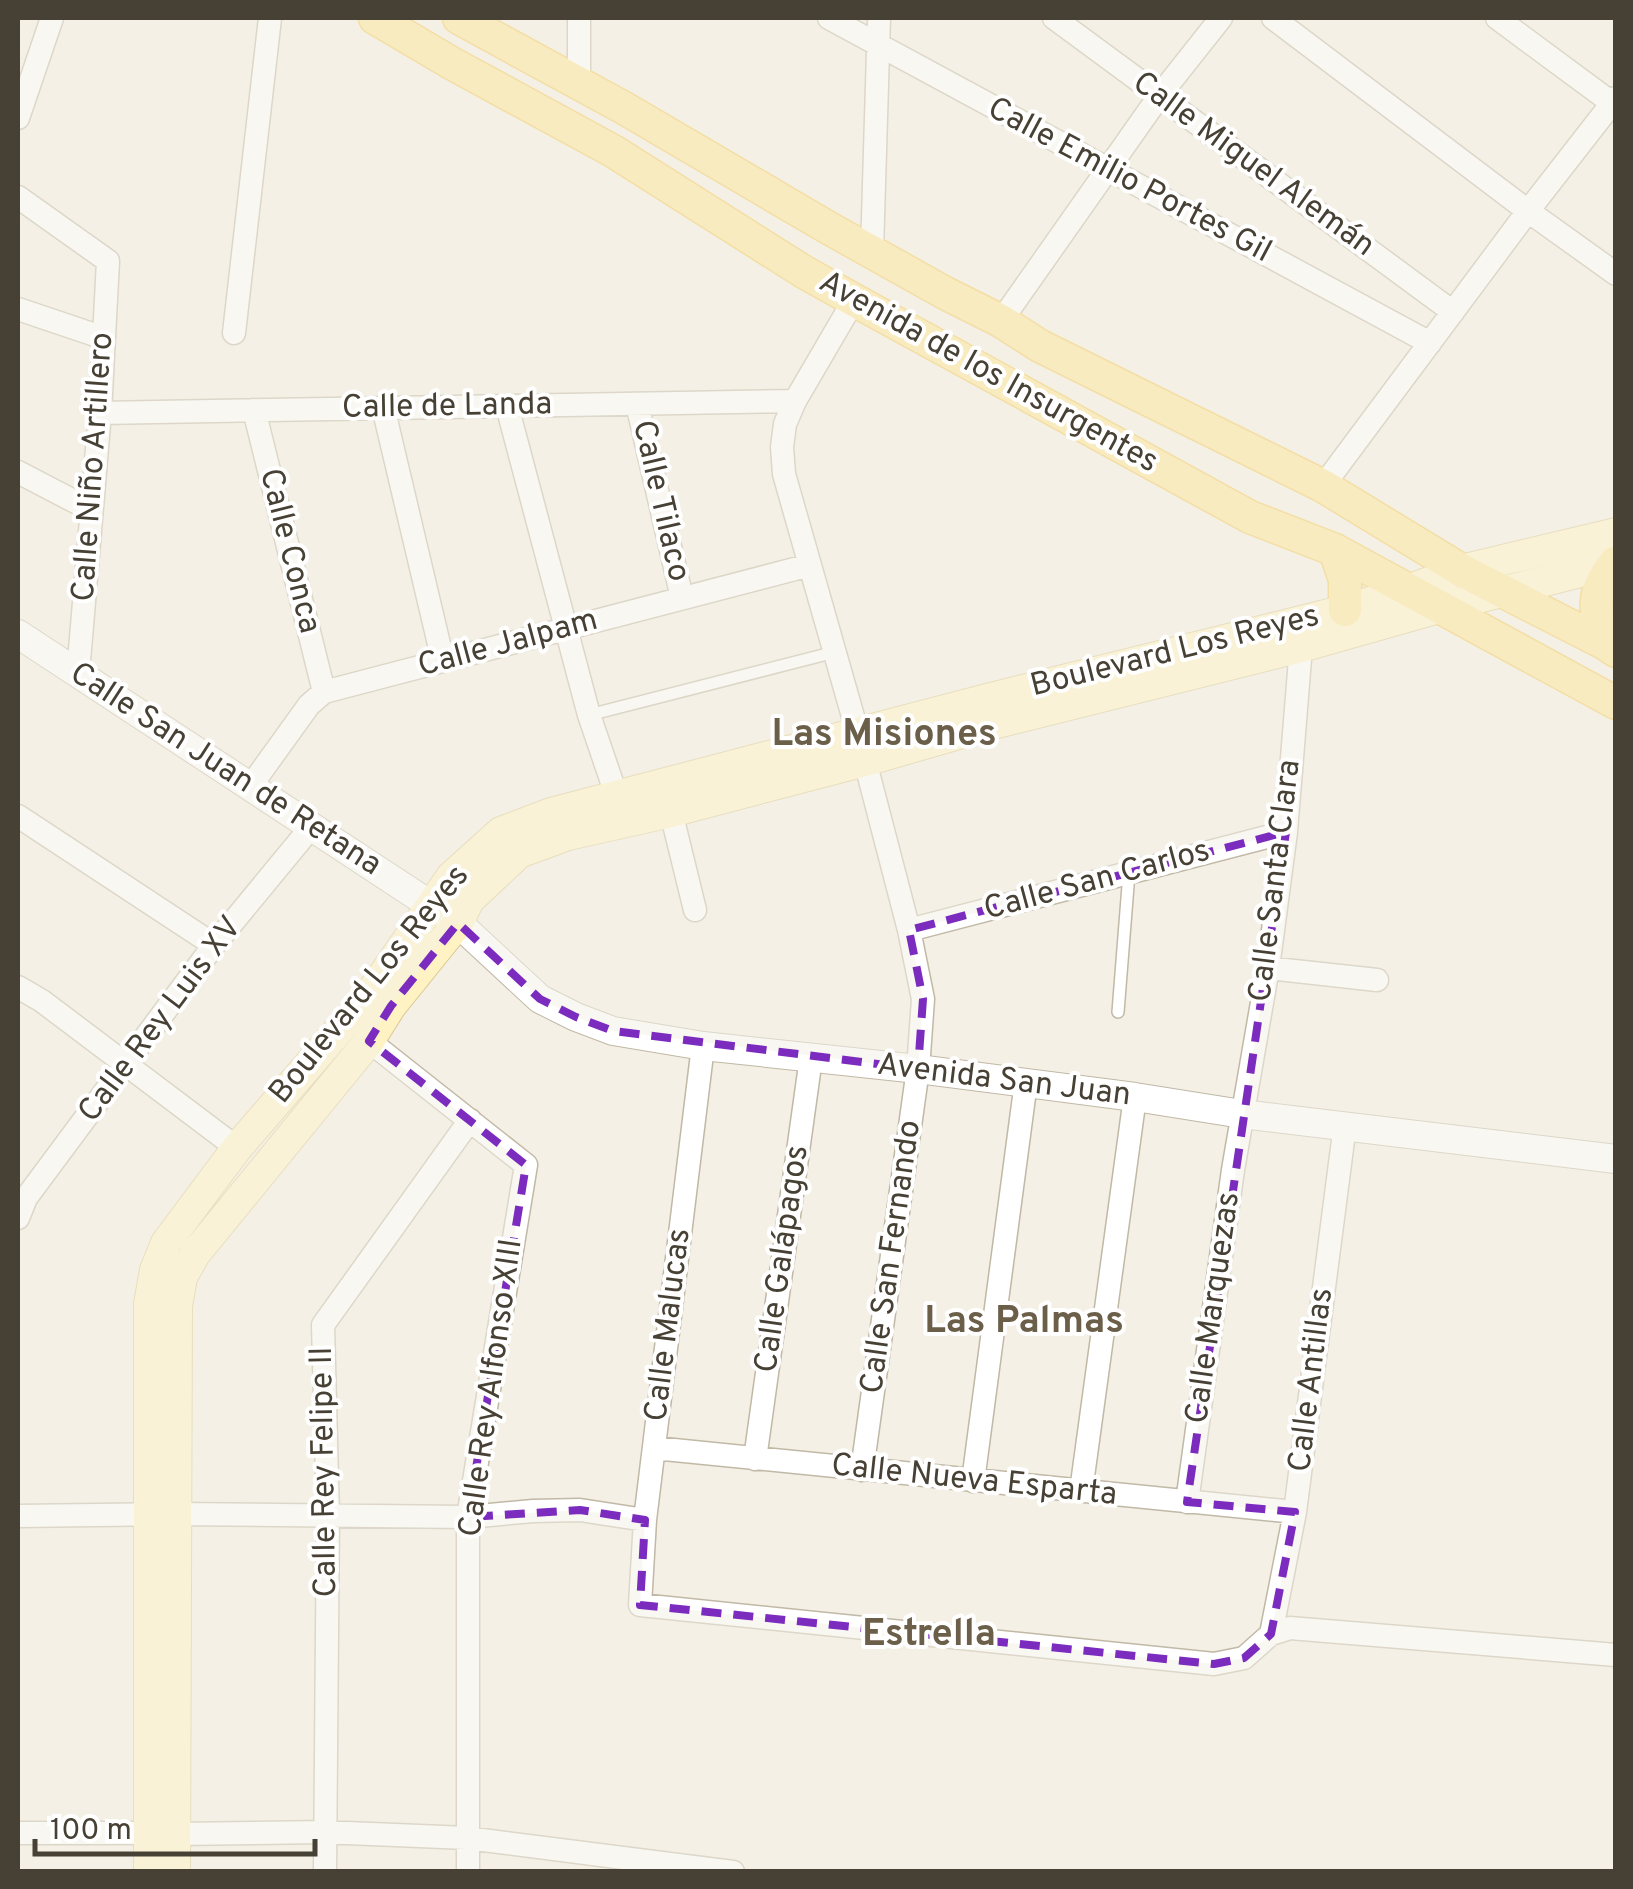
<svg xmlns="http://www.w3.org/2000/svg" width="1633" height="1889" font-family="Overpass,sans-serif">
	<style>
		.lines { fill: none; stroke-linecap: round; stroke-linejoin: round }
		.service-casing { stroke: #c1b8a6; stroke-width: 14 }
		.minor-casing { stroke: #c1b8a6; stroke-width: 25 }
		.tertiary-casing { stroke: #c1b8a6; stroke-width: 30 }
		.secondary-casing { stroke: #d9c88f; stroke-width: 32 }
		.primary-casing { stroke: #f1c856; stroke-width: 35 }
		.service { stroke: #fff; stroke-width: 11 }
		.minor { stroke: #fff; stroke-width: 22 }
		.tertiary { stroke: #fff; stroke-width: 28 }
		.secondary { stroke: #fff3c4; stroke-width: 30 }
		.primary { stroke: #ffe493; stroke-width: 32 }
		.marked { fill: none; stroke: #7b2cbf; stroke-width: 8; stroke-dasharray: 20 12; stroke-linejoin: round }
		.labels { text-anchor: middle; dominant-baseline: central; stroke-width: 8; stroke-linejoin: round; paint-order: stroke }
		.street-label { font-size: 32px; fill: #474034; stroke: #fff }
		.quarter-label { font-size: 38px; font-weight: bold; fill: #6b5f4a; stroke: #fff }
	</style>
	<rect width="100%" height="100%" fill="#f4f0e5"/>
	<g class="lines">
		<defs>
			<path id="service" d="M589,715L835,652
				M1118,1012L1129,873"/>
			<path id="minor" d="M579,18V83
				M829,18L1430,343
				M1054,18L1453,312
				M1273,18L1528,211L1616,274
				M1497,18L1616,106
				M18,118L52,18
				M18,197L108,261L100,413L78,673
				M872,251L879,18
				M854,300L795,401L785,424L782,447L784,474L858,734L909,930L923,999L918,1069L862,1470
				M18,309L104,338
				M1001,321L1160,95L1221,18
				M234,333L270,18
				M637,404L682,598
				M507,406L589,715L617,797
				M383,407L443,661
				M254,410L324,692
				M100,413L795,401
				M18,472L91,510
				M1323,486L1528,211L1616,98
				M250,787L309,705L324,692L810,565
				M671,812L695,910
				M18,816L214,945
				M909,930L1286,832
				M1268,968L1377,980
				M18,987L42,1001L237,1148
				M369,1041L526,1165L468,1517V1872
				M703,1046L645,1520L640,1605L1214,1664L1244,1658L1271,1634L1290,1628L1616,1655
				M18,1218L26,1198L214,945L312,826
				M654,1448L1295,1512
				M755,1459L811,1058
				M973,1481L1026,1082
				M1081,1491L1135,1097
				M1187,1502L1233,1170L1268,968L1286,832L1301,647
				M18,1516L175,1514L468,1517L533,1511L580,1510L645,1520
				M1271,1634L1295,1512L1345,1125
				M18,1833H149
				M176,1834L323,1832L467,1838L733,1872
				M325,1872L328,1514L323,1325L470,1120"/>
			<path id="tertiary" d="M18,634L458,923L540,999L576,1017L613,1031L703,1046L918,1069L1135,1097L1242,1114L1616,1159"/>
			<path id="secondary" d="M149,1872V1304L155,1270L166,1243L237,1148L370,994L451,877L501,832L551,813L991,698L1345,610L1408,590L1461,570L1616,533
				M175,1872L177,1306L182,1277L195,1254L369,1041L391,1006L458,923L469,900L519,853L568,835L671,812L865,761L997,723L1301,647L1442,607L1616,563"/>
			<path id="primary" d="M375,18L453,64L613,151L804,272L854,300L1250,517L1335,550L1616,703
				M459,18L624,108L827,227L945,293L1001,321L1040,346L1323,486L1461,570L1604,643L1616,651
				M1335,550L1345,580V610
				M1604,643C1594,608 1591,593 1615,563"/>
		</defs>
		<!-- service casing -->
		<use href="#service" class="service-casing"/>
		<!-- minor casing -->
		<use href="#minor" class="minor-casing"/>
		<!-- tertiary casing -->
		<use href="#tertiary" class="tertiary-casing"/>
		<!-- secondary casing -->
		<use href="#secondary" class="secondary-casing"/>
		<!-- primary casing -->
		<use href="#primary" class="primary-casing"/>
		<!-- service -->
		<use href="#service" class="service"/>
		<!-- minor -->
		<use href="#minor" class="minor"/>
		<!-- tertiary -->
		<use href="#tertiary" class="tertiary"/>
		<!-- secondary -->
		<use href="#secondary" class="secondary"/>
		<!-- primary -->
		<use href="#primary" class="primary"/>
	</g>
	<!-- marked area -->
	<path d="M0 0H1633V1889H0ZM1286,832L1187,1502L1295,1512L1271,1634L1244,1658L1214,1664L640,1605L645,1520L580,1510L468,1517L526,1165L369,1041L391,1006L458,923L540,999L576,1017L613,1031L918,1069L923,999L909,930Z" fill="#f4f0e5" fill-opacity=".55" fill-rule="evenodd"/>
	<path class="marked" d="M1286,832L1187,1502L1295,1512L1271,1634L1244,1658L1214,1664L640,1605L645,1520L580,1510L468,1517L526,1165L369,1041L391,1006L458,923L540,999L576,1017L613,1031L918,1069L923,999L909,930Z"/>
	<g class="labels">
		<!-- street labels -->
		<g class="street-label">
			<text transform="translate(1253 165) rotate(36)">Calle Miguel Alemán</text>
			<text transform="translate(1129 181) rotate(28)">Calle Emilio Portes Gil</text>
			<text transform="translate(988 373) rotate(29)">Avenida de los Insurgentes</text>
			<text transform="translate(447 407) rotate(-1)">Calle de Landa</text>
			<text transform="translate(94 467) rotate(-86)">Calle Niño Artillero</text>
			<text transform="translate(660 501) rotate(77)">Calle Tilaco</text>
			<text transform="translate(289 551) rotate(76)">Calle Conca</text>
			<text transform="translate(508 644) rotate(-15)">Calle Jalpam</text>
			<text transform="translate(1175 652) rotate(-14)">Boulevard Los Reyes</text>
			<text transform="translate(225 770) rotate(33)">Calle San Juan de Retana</text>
			<text transform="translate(1097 881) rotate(-15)">Calle San Carlos</text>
			<text transform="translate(1276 881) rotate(-83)">Calle Santa Clara</text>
			<text transform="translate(370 985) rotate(-51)">Boulevard Los Reyes</text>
			<text transform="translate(161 1020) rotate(-53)">Calle Rey Luis XV</text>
			<text transform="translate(1004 1081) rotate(7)">Avenida San Juan</text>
			<text transform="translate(892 1257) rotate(-82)">Calle San Fernando</text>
			<text transform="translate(783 1259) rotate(-82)">Calle Galápagos</text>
			<text transform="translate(1214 1308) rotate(-82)">Calle Marquezas</text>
			<text transform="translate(669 1325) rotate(-83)">Calle Malucas</text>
			<text transform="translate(1312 1380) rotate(-83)">Calle Antillas</text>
			<text transform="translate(492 1388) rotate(-82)">Calle Rey Alfonso XIII</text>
			<text transform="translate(325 1472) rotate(-91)">Calle Rey Felipe II</text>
			<text transform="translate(974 1481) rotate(6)">Calle Nueva Esparta</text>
		</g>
		<!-- quarter labels -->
		<g class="quarter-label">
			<text x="884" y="735">Las Misiones</text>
			<text x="1024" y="1322">Las Palmas</text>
			<text x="929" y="1635">Estrella</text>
		</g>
	</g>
	<!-- border -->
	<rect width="1633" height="1889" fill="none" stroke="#474034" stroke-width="40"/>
	<!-- scale -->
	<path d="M35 1839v15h280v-15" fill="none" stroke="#474034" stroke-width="5"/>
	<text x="50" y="1839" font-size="30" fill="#474034" stroke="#ffffff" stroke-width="8" paint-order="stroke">100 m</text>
</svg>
